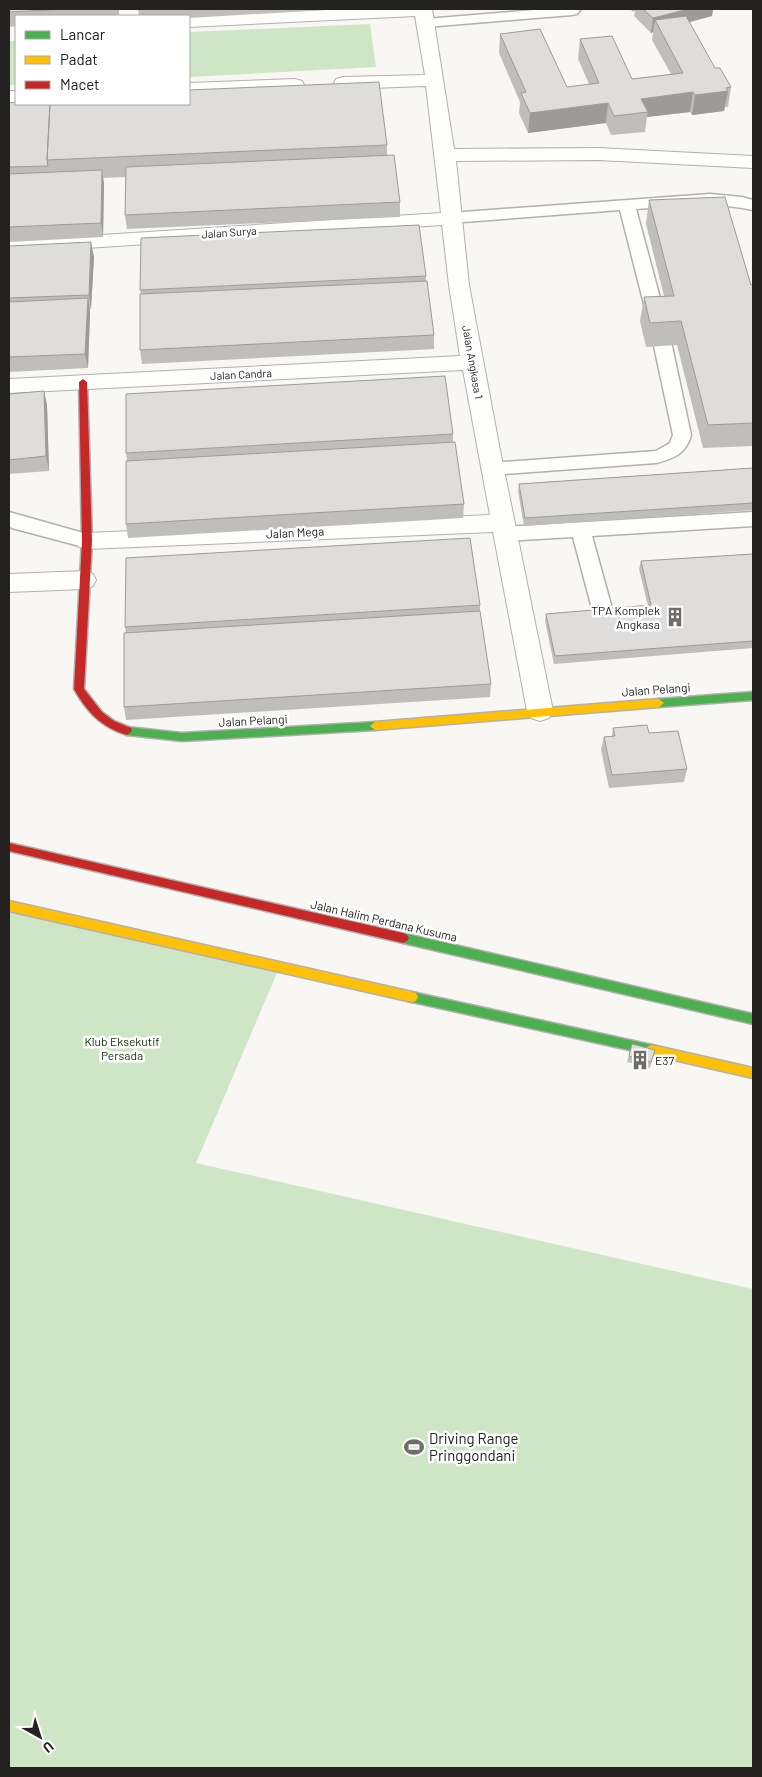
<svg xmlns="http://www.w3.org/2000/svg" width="762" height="1777" font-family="Barlow,sans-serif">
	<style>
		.green { fill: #cfe6c6 }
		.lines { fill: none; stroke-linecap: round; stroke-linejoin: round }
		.lane-casing { stroke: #b2b0ae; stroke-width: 3 }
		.street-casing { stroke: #b2b0ae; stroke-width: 2 }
		.fast-casing { stroke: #b2b0ae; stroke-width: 3 }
		.slow-casing { stroke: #b2b0ae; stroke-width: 3 }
		.jam-casing { stroke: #b2b0ae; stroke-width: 3 }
		.lane { fill: #fefefd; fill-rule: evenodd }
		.street { fill: #fefefd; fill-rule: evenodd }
		.fast { fill: #4caf50; fill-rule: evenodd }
		.slow { fill: #ffc107; fill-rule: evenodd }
		.jam { fill: #c62828; fill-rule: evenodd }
		.wall { fill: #c0bebd }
		.shaded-wall { fill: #9c9b9a }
		.building { fill: #dfdddc; stroke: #9c9b9a }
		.labels { text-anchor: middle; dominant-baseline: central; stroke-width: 5; stroke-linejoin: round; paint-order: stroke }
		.far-street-label { font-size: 11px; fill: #232220; stroke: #fff }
		.street-label { font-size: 12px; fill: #232220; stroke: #fff }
		.poi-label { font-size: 12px; fill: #232220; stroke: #fff; text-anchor: end }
		.park-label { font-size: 12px; fill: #0a3300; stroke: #fff }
		.near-poi-label { font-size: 15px; fill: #232220; stroke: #fff; text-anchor: start }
	</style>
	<rect width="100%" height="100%" fill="#f9f7f4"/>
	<!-- green -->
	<path class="green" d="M370,24L376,67L189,77V32Z
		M9,41H16V85H9Z
		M9,905L280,966L196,1163L753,1289V1768H9Z"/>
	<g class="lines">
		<defs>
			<path id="lane" d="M546,9H581L577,14L572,15L426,27L421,26L419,23L421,20L426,19Z
				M710,194L742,197L753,200V210C714,201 676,206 636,209L666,320L663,324L657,326L651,324L648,320L620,210L450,223L444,222L442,218L444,214L450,213Z
				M663,340L669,342L672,346L691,435C686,454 673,459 656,463L491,475L484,474L482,469L484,464L491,463L656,451L670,443L673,435L654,346L657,342Z
				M9,512L94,536L97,541L94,546L87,548L12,528L9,526Z
				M753,512V526L592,536L611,605L608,610L601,612L594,610L591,605L573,537L505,541L498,539L495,534L498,529L505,527Z"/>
			<path id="street" d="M343,9H432L454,149L598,148L753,156V168L598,160L456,161L469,285L499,445L553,711L549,718L540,721L531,718L527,711L493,532L87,549L79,547L75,541L79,535L87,533L490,515L463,370L9,393V379L460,356L449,285L442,225L9,253V241L441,213L426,86L343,89L336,87L334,83L336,79L343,77L425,75L415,16L189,27V17Z
				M295,79L302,81L304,85L302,89L189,95V83Z
				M9,91H16V103H9Z
				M84,571L93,574L96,580L93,586L84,589L9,592V574Z"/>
			<path id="fast" d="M753,692V700L659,707L654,703L659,699Z
				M375,722L380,726L375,730L182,741L127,735L122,731L127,727L182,733Z
				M403,933L753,1014V1024L403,943L399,941L397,938L399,935Z
				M412,992L652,1045L656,1046L658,1050L656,1054L652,1055L412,1002L408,1001L406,997L408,993Z"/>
			<path id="slow" d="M659,699L664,703L659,707L375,730L370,726L375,722Z
				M9,901L412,992L416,993L418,997L416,1001L412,1002L9,911Z
				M652,1045L753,1068V1078L652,1055L648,1054L646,1050L648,1046Z"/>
			<path id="jam" d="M83,379L87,382L92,541L84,689L102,712L114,721L131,728L132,731L127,735C101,727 87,712 74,689L82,541L79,382Z
				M9,843L403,933L407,935L409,938L407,941L403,943L9,851Z"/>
		</defs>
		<!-- lane casing -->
		<use href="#lane" class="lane-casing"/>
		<!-- street casing -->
		<use href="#street" class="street-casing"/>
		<!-- fast casing -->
		<use href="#fast" class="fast-casing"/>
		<!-- slow casing -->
		<use href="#slow" class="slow-casing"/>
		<!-- jam casing -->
		<use href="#jam" class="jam-casing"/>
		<!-- lane -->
		<use href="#lane" class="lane"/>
		<!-- street -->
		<use href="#street" class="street"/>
		<!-- fast -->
		<use href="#fast" class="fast"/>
		<!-- slow -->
		<use href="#slow" class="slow"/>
		<!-- jam -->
		<use href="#jam" class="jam"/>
	</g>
	<!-- wall -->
	<path class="wall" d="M9,9H119V16H16V26L9,27Z
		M138,9H344L189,18V16H139Z
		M630,9H713L712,16L689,22L715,68L731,87L728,107H725L724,111L692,115L690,112L647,117L645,132L611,135L606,123L528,133L519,113L520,102L499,53L500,34L567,87L589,84L578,59L580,39L632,79L671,74L652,40L653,32L651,33L634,16L635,11L633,12Z
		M9,103L387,145V155L400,202V217L127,229L125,215L126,177L103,178L104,184L103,237L9,242Z
		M649,200L751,285L753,284V446L703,448L677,345L646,347L640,321L644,297L664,296L646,224Z
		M9,246L94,257L91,309H90V313L88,368L9,372Z
		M426,276V281L434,335V349L142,364L140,350L141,294L140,290Z
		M44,391L47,405L49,471L9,474V394Z
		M453,434V442L464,504L463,518L128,538L126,524L127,461L126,453Z
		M753,468V510L524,526L518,491L519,484Z
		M753,554V648L554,664L545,621L546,614L648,606L639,569L641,561Z
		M480,605V611L491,684L490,697L126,720L124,707L126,633L125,627Z
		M613,728L649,733L687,769L684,782L609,788L601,750L604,737L612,736Z
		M632,1044L655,1050L650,1068L627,1062Z"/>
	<!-- shaded-wall -->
	<path class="shaded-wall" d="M689,9H713L712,16L660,30L655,20L653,32L651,33L653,18Z
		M728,91L724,111L692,115L695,95Z
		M693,92L690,112L647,117L648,112L641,99Z
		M608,103L606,123L528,133L530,113Z
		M102,170L104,184L103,237L101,223Z
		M91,242L94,257L91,309L89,295Z
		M88,298L90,313L88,368L85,354Z
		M44,391L47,405L49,471L46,456Z"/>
	<!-- building -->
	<path class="building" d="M9,9H67L9,12Z
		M643,9H689L653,18Z
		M686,16L715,68H720L731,87L726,88L728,91L695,95L693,92L641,99L648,112L614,116L608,103L530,113L521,93L526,92L500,34L540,29L567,87L599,83L580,39L612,36L632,79L683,73L655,20Z
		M379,82L387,145L47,160L50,104H189V90Z
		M16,102V104H50L47,160L48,166L9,167V103Z
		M394,155L400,202L125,215L126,167Z
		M102,170L101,223L9,227V174Z
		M725,197L751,285L753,284V423L708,425L681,321L650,323L644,297L674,296L649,200Z
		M419,225L426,276L140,290L141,238Z
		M91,242L89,295L9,298V246Z
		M427,281L434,335L140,350V294Z
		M88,298L85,354L9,357V302Z
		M445,376L453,434L126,453V394Z
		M44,391L46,456L9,460V394Z
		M455,442L464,504L126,524V461Z
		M753,468V503L525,518L519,484Z
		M470,538L480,605L125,627L126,558Z
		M753,554V641L555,656L546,614L651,605L641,561Z
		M480,611L491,684L124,707V633Z
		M647,725L649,733L678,731L687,769L612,775L604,737L615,736L613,728Z
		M632,1044L655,1050L651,1062L629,1056Z"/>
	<!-- icons -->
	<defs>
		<symbol id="building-bare" viewBox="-9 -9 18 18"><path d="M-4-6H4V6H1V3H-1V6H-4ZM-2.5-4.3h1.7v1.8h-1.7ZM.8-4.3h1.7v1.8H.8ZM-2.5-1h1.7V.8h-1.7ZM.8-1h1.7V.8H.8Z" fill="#6e6d6a" stroke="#fff" stroke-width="2.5" paint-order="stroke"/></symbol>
		<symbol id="stadium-bare" viewBox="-9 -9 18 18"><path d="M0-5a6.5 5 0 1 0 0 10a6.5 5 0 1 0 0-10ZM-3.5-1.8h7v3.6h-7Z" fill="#6e6d6a" stroke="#fff" stroke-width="2.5" paint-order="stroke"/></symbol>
	</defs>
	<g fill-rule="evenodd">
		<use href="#building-bare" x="661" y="603" width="28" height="28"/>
		<use href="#building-bare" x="626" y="1046" width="28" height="28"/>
		<use href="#stadium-bare" x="400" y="1433" width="28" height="28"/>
	</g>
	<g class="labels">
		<!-- far-street labels -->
		<g class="far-street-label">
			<text transform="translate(229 232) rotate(-4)">Jalan Surya</text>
			<text transform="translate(473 362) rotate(80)">Jalan Angkasa 1</text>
			<text transform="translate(241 374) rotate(-3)">Jalan Candra</text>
		</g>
		<!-- street labels -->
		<g class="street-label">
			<text transform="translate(295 532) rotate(-3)">Jalan Mega</text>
			<text transform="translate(656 689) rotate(-4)">Jalan Pelangi</text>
			<text transform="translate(253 720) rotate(-3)">Jalan Pelangi</text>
			<text transform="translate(384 920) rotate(13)">Jalan Halim Perdana Kusuma</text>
		</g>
		<!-- poi labels -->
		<g class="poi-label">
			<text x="660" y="610">TPA Komplek<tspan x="660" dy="14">Angkasa</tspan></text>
			<text x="655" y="1060" text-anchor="start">E37</text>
		</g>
		<!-- park labels -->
		<g class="park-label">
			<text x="122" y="1041">Klub Eksekutif<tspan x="122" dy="14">Persada</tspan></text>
		</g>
		<!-- near-poi labels -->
		<g class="near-poi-label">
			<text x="429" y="1438">Driving Range<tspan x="429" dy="17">Pringgondani</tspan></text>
		</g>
	</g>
	<!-- border -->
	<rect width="762" height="1777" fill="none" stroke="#232220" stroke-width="20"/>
	<!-- legend -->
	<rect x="15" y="15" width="175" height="90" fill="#ffffff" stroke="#a7a7a6"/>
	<rect x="25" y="31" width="25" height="8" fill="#4caf50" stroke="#a7a7a6"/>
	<text x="60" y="40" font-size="15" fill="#232220">Lancar</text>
	<rect x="25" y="56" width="25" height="8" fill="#ffc107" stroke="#a7a7a6"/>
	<text x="60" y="65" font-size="15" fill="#232220">Padat</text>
	<rect x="25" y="81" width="25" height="8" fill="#c62828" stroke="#a7a7a6"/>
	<text x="60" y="90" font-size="15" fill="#232220">Macet</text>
	<!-- north arrow -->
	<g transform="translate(40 1737) rotate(141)" stroke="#ffffff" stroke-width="4" paint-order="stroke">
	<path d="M0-4L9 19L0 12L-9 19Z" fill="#232220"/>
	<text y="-8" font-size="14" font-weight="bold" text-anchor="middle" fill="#232220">U</text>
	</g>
</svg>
